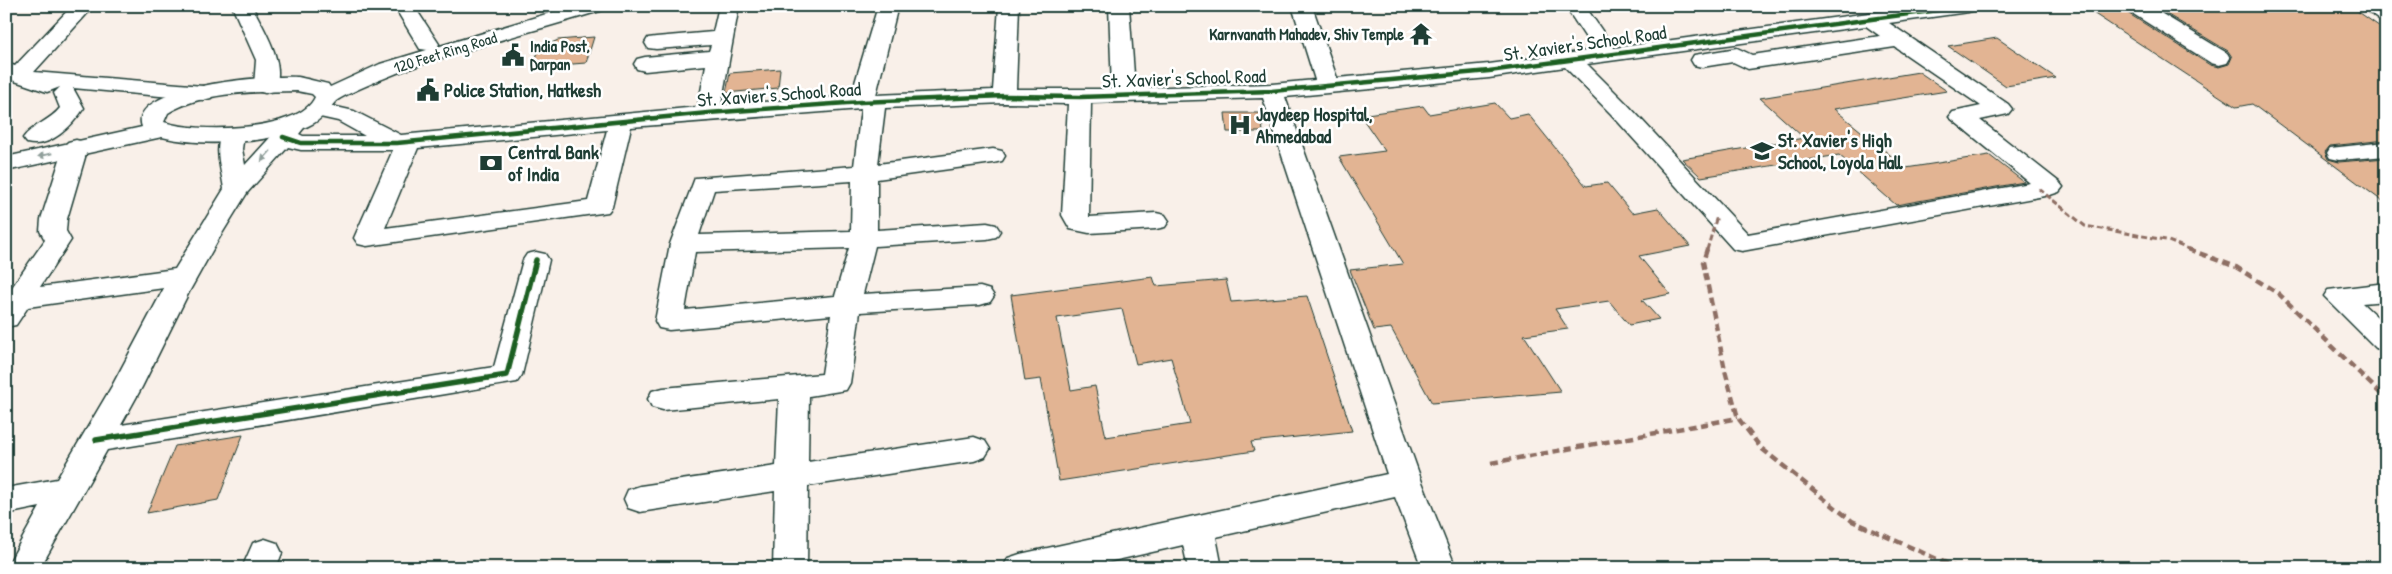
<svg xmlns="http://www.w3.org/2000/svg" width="2392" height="574" font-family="'Patrick Hand',sans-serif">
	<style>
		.building { fill: #e2b493; stroke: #1f3d34; fill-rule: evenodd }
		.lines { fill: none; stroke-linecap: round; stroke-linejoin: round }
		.minor-casing { stroke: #1f3d34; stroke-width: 3 }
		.major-casing { stroke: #1f3d34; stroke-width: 3 }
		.minor { fill: #fff; fill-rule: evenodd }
		.major { fill: #fff; fill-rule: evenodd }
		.quiet-far1 { stroke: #8d6e63; stroke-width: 3; stroke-dasharray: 6 3; stroke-linecap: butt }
		.quiet { stroke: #8d6e63; stroke-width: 4.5; stroke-dasharray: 8 4.5; stroke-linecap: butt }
		.cycleway-far1-casing { stroke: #fff; stroke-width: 7 }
		.cycleway-casing { stroke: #fff; stroke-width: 9 }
		.cycleway-far1 { stroke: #1b5e20; stroke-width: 4.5 }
		.cycleway { stroke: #1b5e20; stroke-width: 5.5 }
		.oneway { fill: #8f9e9a }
		.labels { text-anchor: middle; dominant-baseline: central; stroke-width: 5; stroke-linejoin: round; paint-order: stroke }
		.far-poi-label { font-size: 16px; font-weight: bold; fill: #1f3d34; stroke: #fff; text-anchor: end }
		.far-street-label { font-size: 16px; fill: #1f3d34; stroke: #fff }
		.street-label { font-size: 19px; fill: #1f3d34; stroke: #fff }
		.poi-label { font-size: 19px; font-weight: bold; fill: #1f3d34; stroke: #fff; text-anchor: start }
	</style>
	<rect width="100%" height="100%" fill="#f9f0e9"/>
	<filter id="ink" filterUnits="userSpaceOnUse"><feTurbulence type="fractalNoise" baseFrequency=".02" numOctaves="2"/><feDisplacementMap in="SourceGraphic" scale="10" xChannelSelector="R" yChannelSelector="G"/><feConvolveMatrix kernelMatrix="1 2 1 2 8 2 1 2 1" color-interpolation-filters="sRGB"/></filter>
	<g filter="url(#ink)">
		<!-- building -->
		<path class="building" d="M2153,6H2350L2386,31V140L2330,146L2325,152L2328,159L2339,162L2386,158V204L2252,104L2236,107L2090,11L2123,7L2126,12L2210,65L2219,67L2229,64L2232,57L2228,51Z
			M594,37L586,63L533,67L539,49L558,40Z
			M1997,38L2056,78L2006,86L1948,46Z
			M780,69L778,88L726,93L730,73Z
			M1919,72L1947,91L1834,109L1906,168L1989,155L2024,182L1896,205L1839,155L1701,177L1682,159L1804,138L1760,98Z
			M1495,103L1509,118L1528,114L1586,186L1607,183L1632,213L1658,208L1690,246L1639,256L1670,294L1642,300L1659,319L1629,325L1609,301L1555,309L1568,329L1524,335L1561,392L1432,403L1391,328L1374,330L1350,270L1403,264L1339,157L1385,151L1360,115L1423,106L1429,114Z
			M1225,113H1261L1263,132H1227Z
			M1153,277L1156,286L1226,280L1231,302L1307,296L1352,431L1251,442L1254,451L1059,481L1041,379L1025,381L1011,295ZM1122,309L1136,364L1171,358L1190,424L1106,437L1095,386L1071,390L1057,318Z
			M243,435L218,500L147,513L175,446Z"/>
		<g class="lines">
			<defs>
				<path id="minor" d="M72,6H94L34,72L203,86L211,88L214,93L211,98L203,100L73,88L84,108C72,126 50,149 27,143L23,138C32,125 50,121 60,108L54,93L60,87L47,92L6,78V63L15,66Z
					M232,6H252C263,28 289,67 273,91L265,93L257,91L254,86L256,60Z
					M394,6H414L439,44L436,49L428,50L420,49Z
					M719,6H739L721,105L851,96L878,6H898L876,95L993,90L999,6H1019L1016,89H1112L1109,6H1129L1135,88L1272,84L1315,80L1292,6H1312L1337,78L1489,64L1594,50L1565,6H1585L1614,48L1920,6H1978L1975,10L1968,12L1889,23L2008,104L2012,109L2008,114L1980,120L2059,182L2063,187L2059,192L2050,195L1742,251L1733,249L1611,114L1565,67L1489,78L1285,97L1422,482L1456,568H1422L1395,497L1216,537L1222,568H1188L1183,545L1082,568H1003L1008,558L1020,554L1387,474L1263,98L1091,103L1089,217L1156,213L1165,215L1169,221L1165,227L1156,229L1089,233L1070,229L1062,215L1068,104L1004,103L885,108L878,164L993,149L1002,151L1005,156L1002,161L993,163L877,179V230L987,223L996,225L1000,231L996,237L987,239L875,246L863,294L980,287L990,290L994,296L990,302L980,305L860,312L850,383L846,390L809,396L808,462L974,437L985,441L990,449L985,457L974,461L808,486L807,568H773L775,491L640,512L628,508L624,499L628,490L640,486L776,466L779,399L663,410L652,407L648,399L652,391L663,388L822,374L831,315L669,330L659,328L655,321L670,244L695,178L854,166L861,109L631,127L612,207L608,212L367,246L358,244L354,238L393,150H301L288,147L247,193L218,240L189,292L142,387L121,425L494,367L523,260L527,254L536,252L545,254L549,260L522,375L517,382L107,450L40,568H6L40,507L6,514V488L57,479L112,386L164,288L28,307L16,325L6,327V296L45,240L40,231L41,219L64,147L68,142L76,140L84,142L88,147L67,219L66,231L71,240L40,287L175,269L224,189C222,171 212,146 224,130L232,128L240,130L244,135L242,149L245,165L287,119L295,117L303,119L307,124L299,134L303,136H365L338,121L311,115L307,110L311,105L319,103L354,111L401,135L698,107L706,65L645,71L637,69L634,64L637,59L645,57L709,51L711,45L656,49L648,48L645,43L648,38L656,37L713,32ZM1866,26L1880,36L1752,55L1737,48L1694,55L1691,60L1694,65L1702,67L1733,62L1748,69L1895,47L1981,106L1953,112L1949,117L2030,183L1748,234L1627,104L1587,64ZM607,130L588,201L385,228L418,148ZM852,181L851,231L699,235L714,190ZM849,248L835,296L685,310L695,252Z
					M2124,6H2149L2227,53L2230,58L2227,63L2219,65L2211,63L2127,10Z
					M2361,6H2386V21L2379,19Z
					M2386,142V156L2339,160L2330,158L2327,153L2330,148Z
					M2386,283V301L2362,303L2386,325V351L2376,348L2324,296L2328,290Z
					M265,539L277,543L282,553L276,568H242L253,543Z"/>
				<path id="major" d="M573,6H606L603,10C535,31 464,49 397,73C387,77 340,96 335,102C328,110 324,117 314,123C278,144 202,147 162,137L6,171V157L142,127C126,85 273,75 298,77C308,79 318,82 328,84L330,87L380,64ZM297,91L312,94L315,97C300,132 195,133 164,122L168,113C205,91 255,92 297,91Z"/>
			</defs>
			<!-- minor casing -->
			<use href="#minor" class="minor-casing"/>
			<!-- major casing -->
			<use href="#major" class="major-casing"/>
			<!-- minor -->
			<use href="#minor" class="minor"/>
			<!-- major -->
			<use href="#major" class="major"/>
			<!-- quiet-far1 -->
			<path class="quiet-far1" d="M2039,189L2085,226L2166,240L2191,250
				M1707,250L1717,216"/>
			<!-- quiet -->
			<path class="quiet" d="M1707,249L1703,262L1725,370L1738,418L1761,448L1852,521L1957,568
				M2188,249L2236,267L2279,294L2386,399
				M1491,463L1738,418"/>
			<defs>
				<path id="cycleway-far1" d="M283,137L301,143H397L708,113L861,102L1004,96L1080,97L1272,91L1489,71L1968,6"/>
				<path id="cycleway" d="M96,440L507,375L536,260"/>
			</defs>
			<!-- cycleway-far1 casing -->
			<use href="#cycleway-far1" class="cycleway-far1-casing"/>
			<!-- cycleway casing -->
			<use href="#cycleway" class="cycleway-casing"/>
			<!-- cycleway-far1 -->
			<use href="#cycleway-far1" class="cycleway-far1"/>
			<!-- cycleway -->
			<use href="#cycleway" class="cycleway"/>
		</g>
		<!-- one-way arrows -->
		<defs><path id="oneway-solid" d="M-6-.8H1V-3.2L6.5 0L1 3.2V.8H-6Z" transform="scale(1.25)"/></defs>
		<g class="oneway">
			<use href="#oneway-solid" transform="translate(45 155) rotate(167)"/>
			<use href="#oneway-solid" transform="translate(266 156) rotate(131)"/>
		</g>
	</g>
	<!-- icons -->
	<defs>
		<symbol id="temple-bare" viewBox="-9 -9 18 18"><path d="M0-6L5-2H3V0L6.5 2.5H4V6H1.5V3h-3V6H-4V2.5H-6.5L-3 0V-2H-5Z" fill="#1f3d34" stroke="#fff" stroke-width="2.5" paint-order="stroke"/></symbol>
		<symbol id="civic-bare" viewBox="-9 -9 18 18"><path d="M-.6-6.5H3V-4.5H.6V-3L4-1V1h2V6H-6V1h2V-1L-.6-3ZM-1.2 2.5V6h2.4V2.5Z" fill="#1f3d34" stroke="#fff" stroke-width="2.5" paint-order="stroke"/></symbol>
		<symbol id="hospital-bare" viewBox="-9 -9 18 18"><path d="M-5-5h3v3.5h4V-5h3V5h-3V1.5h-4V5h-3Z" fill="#1f3d34" stroke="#fff" stroke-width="2.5" paint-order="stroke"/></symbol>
		<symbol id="school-bare" viewBox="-9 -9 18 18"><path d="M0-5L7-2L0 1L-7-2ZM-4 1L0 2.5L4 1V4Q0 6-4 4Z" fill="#1f3d34" stroke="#fff" stroke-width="2.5" paint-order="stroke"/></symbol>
		<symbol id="bank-bare" viewBox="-9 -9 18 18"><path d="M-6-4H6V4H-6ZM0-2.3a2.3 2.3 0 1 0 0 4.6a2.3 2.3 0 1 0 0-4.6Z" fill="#1f3d34" stroke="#fff" stroke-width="2.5" paint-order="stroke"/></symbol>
	</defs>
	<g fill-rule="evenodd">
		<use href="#temple-bare" x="1405" y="18" width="32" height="32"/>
		<use href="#civic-bare" x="497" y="39" width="32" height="32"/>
		<use href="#civic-bare" x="412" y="74" width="32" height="32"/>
		<use href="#hospital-bare" x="1224" y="109" width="32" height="32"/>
		<use href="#school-bare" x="1746" y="135" width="32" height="32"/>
		<use href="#bank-bare" x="475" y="147" width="32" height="32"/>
	</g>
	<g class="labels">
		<!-- far-poi labels -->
		<g class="far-poi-label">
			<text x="1404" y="34">Karnvanath Mahadev, Shiv Temple</text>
			<text x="530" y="46" text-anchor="start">India Post,<tspan x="530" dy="18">Darpan</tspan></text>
		</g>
		<!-- far-street labels -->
		<g class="far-street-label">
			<text transform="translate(445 52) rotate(-17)">120 Feet Ring Road</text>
		</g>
		<!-- street labels -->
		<g class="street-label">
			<text transform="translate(1585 43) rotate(-8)">St. Xavier's School Road</text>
			<text transform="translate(1184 78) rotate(-2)">St. Xavier's School Road</text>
			<text transform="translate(779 94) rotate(-4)">St. Xavier's School Road</text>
		</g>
		<!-- poi labels -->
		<g class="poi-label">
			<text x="444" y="90">Police Station, Hatkesh</text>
			<text x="1256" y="114">Jaydeep Hospital,<tspan x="1256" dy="22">Ahmedabad</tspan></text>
			<text x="1778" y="140">St. Xavier's High<tspan x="1778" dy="22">School, Loyola Hall</tspan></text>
			<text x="508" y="152">Central Bank<tspan x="508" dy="22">of India</tspan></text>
		</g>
	</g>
	<!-- margin -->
	<rect width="2392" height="574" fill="none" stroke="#fff" stroke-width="25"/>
	<rect x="12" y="12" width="2367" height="549" fill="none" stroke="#1f3d34" stroke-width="2" filter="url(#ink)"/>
</svg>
